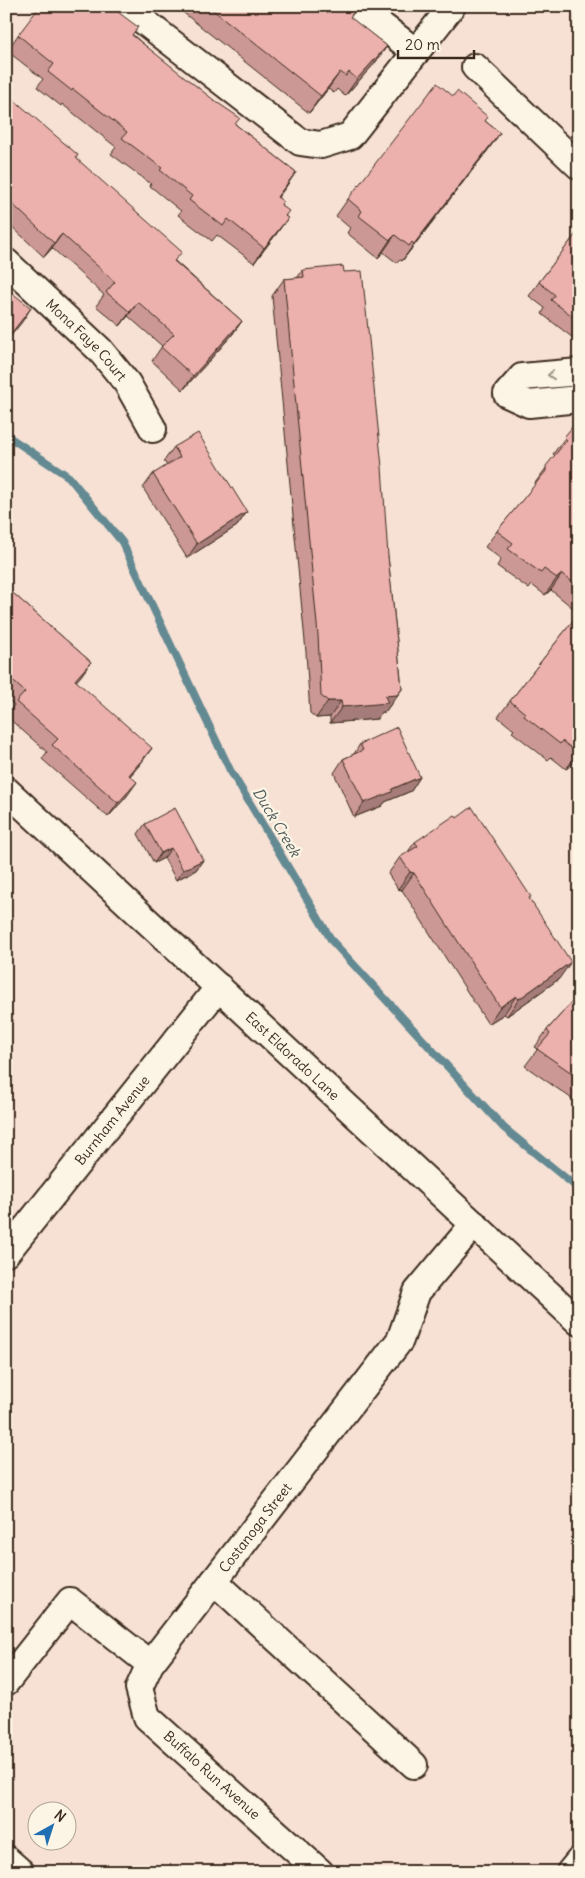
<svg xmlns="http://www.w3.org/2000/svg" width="585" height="1878" font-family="Delius,sans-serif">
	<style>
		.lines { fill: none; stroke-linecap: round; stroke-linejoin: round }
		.stream { stroke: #648992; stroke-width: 8 }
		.minor-casing { stroke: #3b2a1e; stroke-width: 30 }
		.minor { stroke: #fcf5e5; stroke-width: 26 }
		.wall { fill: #cb9895; stroke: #3b2a1e }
		.shaded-wall { fill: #a57c79; stroke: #3b2a1e }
		.building { fill: #ecb1ad; stroke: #3b2a1e }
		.oneway { stroke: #9c9082 }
		.labels { text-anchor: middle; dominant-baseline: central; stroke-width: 4.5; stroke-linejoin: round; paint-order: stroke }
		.street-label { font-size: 14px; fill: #3b2a1e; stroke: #fcf5e5 }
		.water-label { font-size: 15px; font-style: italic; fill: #4f5958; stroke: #fcf5e5 }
	</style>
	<rect width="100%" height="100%" fill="#f7e1d4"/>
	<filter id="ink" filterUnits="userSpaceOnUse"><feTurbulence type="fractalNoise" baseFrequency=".02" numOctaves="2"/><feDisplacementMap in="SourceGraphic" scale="10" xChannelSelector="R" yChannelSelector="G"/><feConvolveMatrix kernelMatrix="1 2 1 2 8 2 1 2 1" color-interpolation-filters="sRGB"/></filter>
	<g filter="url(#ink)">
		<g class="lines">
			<!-- stream -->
			<path class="stream" d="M6,435L69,477L122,542L230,770L332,941L504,1128L579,1189"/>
			<defs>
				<g id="minor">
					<path d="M124,6L300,142L321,145L350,136L452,6"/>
					<path d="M356,6L416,52"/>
					<path d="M475,67L579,166"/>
					<path id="s1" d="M6,262L100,350L127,383L153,429"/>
					<path d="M579,372L522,377L507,394L529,404L579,399"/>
					<path id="s2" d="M6,790L579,1322"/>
					<path id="s3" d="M6,1253L219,987"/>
					<path d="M214,1581L414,1765"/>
					<path d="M6,1682L70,1601L150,1664"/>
					<path d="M6,1859L21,1872"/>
					<path id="s4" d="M320,1872L147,1717L139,1688L150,1664L400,1340L417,1292L474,1224"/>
					<path d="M570,1872L579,1861"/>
				</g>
			</defs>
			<!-- minor casing -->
			<use href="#minor" class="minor-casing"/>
			<!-- minor -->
			<use href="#minor" class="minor"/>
		</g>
		<!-- wall -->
		<path class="wall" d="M175,6H349L355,11L350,18L387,46L375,63L345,96L337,89L334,93L328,89L309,113Z
			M43,7L64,11L133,35L235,124L296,172L278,197L286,216L277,233L254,263L217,235L212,241L178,215L181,211L150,186L151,184L111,154L116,147L62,104L61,106L37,87L43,79L7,51L18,35Z
			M6,93L76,158L175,261L242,321L232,335L183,390L152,361L162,346L128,316L120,326L96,306L104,295L52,248L44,257L6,221Z
			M485,121L500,133L488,150L402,261L400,260L397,263L383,252L378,258L347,233L350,228L336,216L348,199Z
			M579,230V335L576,333L573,338L542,314L545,308L529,296L539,282Z
			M303,270L388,556L402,689L385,712H382L377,719L330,723V717L316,718L310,713L306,652L272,296L284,279L297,278Z
			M579,419V613L551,590L545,595L532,585L529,589L497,566L501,559L485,547L497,531L535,485V483L555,456L553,454Z
			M174,447L247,512L237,526L187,558L143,488L153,474L167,466L164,461Z
			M6,587L91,662L76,681L142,762L130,776L127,796L108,817L42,759L47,752L6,716L14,705L6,698Z
			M579,613V757L575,762L566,769L551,757L548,760L512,732L514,730L498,717L510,701Z
			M360,744L420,777L411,791L385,802L382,806L354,817L334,773L343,759L354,754Z
			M145,824L203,860L196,870L176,880L164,858L154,863L138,834Z
			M415,842L530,899L559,979L507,1016L504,1014L488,1024L402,890L398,889L388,874L400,857L407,853Z
			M579,994V1104L568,1096L525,1066L537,1050L535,1047L547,1030Z"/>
		<!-- shaded-wall -->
		<path class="shaded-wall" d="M387,46L375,63L345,96L357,79Z
			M340,72L328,89L309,113L321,96Z
			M500,133L488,150L402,261L414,244Z
			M296,172L286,187L267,212L277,197Z
			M288,218L277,233L254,263L264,248Z
			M62,234L52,248L44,257L54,243Z
			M395,235L383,252L378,258L390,240Z
			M138,302L128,316L120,326L130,312Z
			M31,308L22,322L6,342V340Z
			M242,321L232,335L183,390L193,376Z
			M247,512L237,526L187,558L197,544Z
			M562,574L551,590L545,595L557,578Z
			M91,662L81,676L65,694L75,680Z
			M402,689L385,712H382L377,719L330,723L342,707L385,696Z
			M328,701H341L330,717L316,718Z
			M152,748L142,762L119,789L129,775Z
			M579,752V757L575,762L566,769Z
			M420,777L411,791L385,802L382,806L354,817L364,803L392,789Z
			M137,782L127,796L108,817L118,803Z
			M171,848L164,858L154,863L161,853Z
			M203,860L196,870L176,880L183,870Z
			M410,872L414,873L402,890L398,889Z
			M571,962L559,979L507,1016L519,999Z
			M516,996L504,1014L488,1024L500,1007Z"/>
		<!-- building -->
		<path class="building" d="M40,6L43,7L44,6H52L55,9L58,6L64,11L68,6H110L138,27L132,35L215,101L240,118L235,124L296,172L277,197L283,201L281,205L289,211L285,216L288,218L264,248L228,219L223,226L189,200L192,196L160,170L162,168L122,138L127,132L73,89L72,91L48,72L54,64L18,35Z
			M208,6H349L355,11L350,17L387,46L357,79L349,72L346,76L340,72L321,96Z
			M6,82L10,85L6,89Z
			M437,83L453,96L457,91L488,117L485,121L500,133L414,244L412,242L409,246L395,235L390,240L359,216L362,211L348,199Z
			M6,93L78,155L76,158L182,252L174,261L242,321L193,376L161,347L174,334L138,302L130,312L106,292L115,282L62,234L54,243L6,198V197L14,187L6,180Z
			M579,230V321L551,300L555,295L539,282Z
			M343,266L344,272L362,271L382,467L388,556L402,689L397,695L385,696L388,703L342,707L341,701H328L321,696L318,635L284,279L304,277L303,270Z
			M6,288L31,308L6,340Z
			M579,419V587L562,574L557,578L544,569L541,573L508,549L513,543L497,531L546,471V466L567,440L564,437Z
			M198,433L247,512L197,544L153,474L180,457L174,447Z
			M6,587L91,662L75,680L152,748L129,775L137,782L118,803L52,745L58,739L16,702L25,692L6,675Z
			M579,613V752L578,753L562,741L560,744L524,716L525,713L510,701Z
			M397,727L420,777L392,789V792L364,803L343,759L363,750L360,744Z
			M472,807L531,897L529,898L571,962L519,999L516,996L500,1007L414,873L410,872L400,857L418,846L415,842L455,815L457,818Z
			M175,808L203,860L183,870L171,848L161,853L145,824Z
			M579,994V1078L537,1049L550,1034L547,1030Z"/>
		<!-- one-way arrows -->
		<defs><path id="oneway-chevron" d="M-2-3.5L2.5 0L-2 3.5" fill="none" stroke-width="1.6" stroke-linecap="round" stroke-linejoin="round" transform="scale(1.25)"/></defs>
		<use class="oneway" href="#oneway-chevron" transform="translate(551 375) rotate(175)"/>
	</g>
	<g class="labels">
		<!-- street labels -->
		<g class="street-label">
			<text stroke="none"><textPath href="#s1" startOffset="112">Mona Faye Court</textPath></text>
			<text stroke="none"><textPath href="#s2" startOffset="391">East Eldorado Lane</textPath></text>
			<text stroke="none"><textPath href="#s3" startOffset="170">Burnham Avenue</textPath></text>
			<text stroke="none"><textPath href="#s4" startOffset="461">Costanoga Street</textPath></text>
			<text transform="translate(212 1775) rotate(42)">Buffalo Run Avenue</text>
		</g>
		<!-- water labels -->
		<g class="water-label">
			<text transform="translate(277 822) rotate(59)">Duck Creek</text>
		</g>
	</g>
	<!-- margin -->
	<rect width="585" height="1878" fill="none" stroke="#fcf5e5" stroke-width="25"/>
	<rect x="12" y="12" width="560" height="1853" fill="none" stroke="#3b2a1e" stroke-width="2" filter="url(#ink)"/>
	<!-- north arrow -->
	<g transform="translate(52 1826) rotate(39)"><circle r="24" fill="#fcf5e5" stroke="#afa495"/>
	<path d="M0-4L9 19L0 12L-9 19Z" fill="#1f6fb2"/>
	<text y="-8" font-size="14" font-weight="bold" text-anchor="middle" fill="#3b2a1e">N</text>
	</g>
	<!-- scale -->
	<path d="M398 50v8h76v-8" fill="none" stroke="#3b2a1e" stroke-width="2.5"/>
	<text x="405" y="50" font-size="15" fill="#3b2a1e" stroke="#fcf5e5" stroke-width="4" paint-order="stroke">20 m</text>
</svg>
